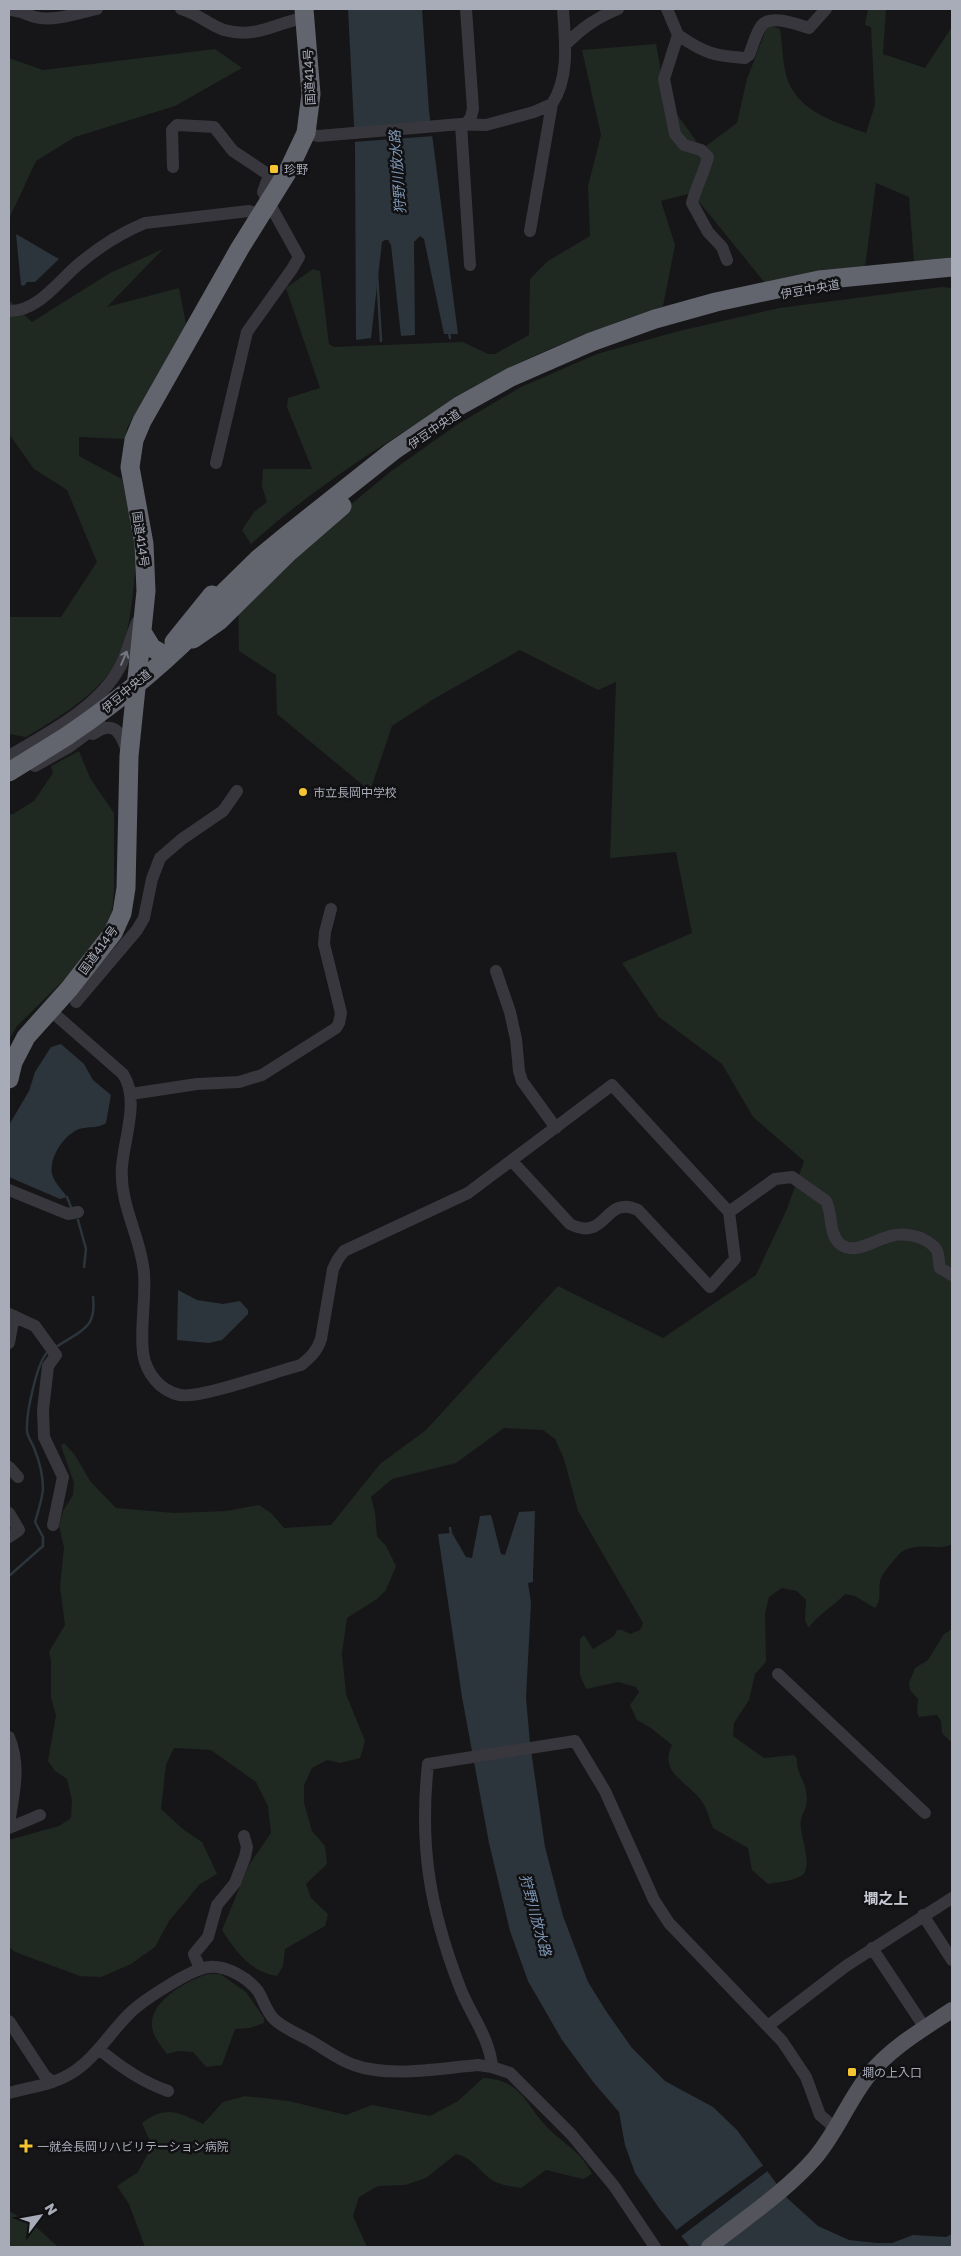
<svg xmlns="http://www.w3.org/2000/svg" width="961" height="2256" font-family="'Golos Text','Noto Sans JP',sans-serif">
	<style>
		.green { fill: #202822 }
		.water { fill: #2c343c }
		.pier { fill: #161618 }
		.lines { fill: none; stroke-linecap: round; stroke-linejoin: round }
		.stream { stroke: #2c343c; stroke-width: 2.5 }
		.minor { stroke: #37373d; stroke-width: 12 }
		.major { stroke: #53545c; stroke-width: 16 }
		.highway { stroke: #63656e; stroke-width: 19 }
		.highway-bridge { stroke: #63656e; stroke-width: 19 }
		.oneway { stroke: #757781 }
		.poi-dot { fill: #f6c531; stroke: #111113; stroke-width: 2 }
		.labels { text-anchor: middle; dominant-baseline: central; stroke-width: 5; stroke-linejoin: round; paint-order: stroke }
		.street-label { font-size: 12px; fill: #a8abb8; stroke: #111113 }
		.poi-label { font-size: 12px; fill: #a8abb8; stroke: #111113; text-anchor: start }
		.water-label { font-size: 14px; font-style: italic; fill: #7e96b4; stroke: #111113 }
		.quarter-label { font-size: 15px; font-weight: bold; fill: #c9cbd4; stroke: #111113 }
	</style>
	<rect width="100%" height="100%" fill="#161618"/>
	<!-- green -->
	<path class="green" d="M868,9H886L883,54L925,68L952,27V257L914,262L909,197L876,183L865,267L765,283L692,193L661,201L675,245L663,306C615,323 567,340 521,362C488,378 457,398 426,418C365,456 305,495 251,544L242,530L254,512L267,502L262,486L263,469H312L287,407L288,398L320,388L286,288L313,269L320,271L329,344L334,347L463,342L488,354H495L529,335L530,279L548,261L590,236L588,186L601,135L582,50L656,44L666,99L702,149L737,123L747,79L768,24L780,29C783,47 782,73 792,89C806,114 840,124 866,133L875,105L871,27L865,25Z
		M215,49L242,68L175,106L75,137L36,161L9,219V58L43,70Z
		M163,249L107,307L179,288L186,324L127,428L125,439L79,437V456L122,479C127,503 134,529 136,554C137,564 134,575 134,584C130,616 128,653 105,678C83,704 54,720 26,737L9,734V617H61L97,562L67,490L34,469L9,434V300L32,322L110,273Z
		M941,287L952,288V1544C938,1552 923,1541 903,1551C899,1553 883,1573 881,1578C877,1588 883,1599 875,1608L855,1596L845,1594C834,1606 820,1613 809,1627H808L805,1620L806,1600L797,1591L782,1588L769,1597L765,1614L766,1662L755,1674L749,1700L734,1723L733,1736L764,1758L794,1755L797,1759C796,1772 804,1779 806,1791C809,1808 804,1807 801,1820C798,1832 815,1868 801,1876C793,1881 778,1882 768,1884L752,1870L748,1848L713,1828C709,1819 707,1806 700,1799C685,1780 659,1772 672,1745L651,1728L637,1720L630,1705L639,1692L636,1687L618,1682L586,1689L580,1675V1639L584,1635L593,1649L614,1636L617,1630H622L630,1634L640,1630L643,1623L578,1511L564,1459L555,1439L543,1430L504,1428L456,1463L392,1479L371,1497L375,1512L377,1536L386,1546L396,1566L386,1590L377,1599L347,1618L342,1653L346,1694L365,1741L360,1758L340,1763L327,1760L312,1768L304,1785V1803L312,1831L325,1846L327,1864L306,1884L311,1898L328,1914L325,1926L285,1949L283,1966L277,1976C252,1973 235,1951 222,1930L249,1865L271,1833L268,1806L256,1782L211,1750L174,1748L166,1765L161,1809L184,1830L202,1842L217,1874L200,1884L169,1921L155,1947L131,1964L101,1977L80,1976L15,1952L9,1947V1840L59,1826L71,1818L72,1800L67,1779L55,1771L48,1761L56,1715L51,1698V1660L49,1652L65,1625L60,1587L64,1548L59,1526L63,1511L73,1495L74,1483L61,1446L64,1443L75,1455L90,1481L116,1508L174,1513L226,1511L259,1505L271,1513L284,1528L331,1525L380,1464L426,1430L558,1286L663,1338L756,1275L787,1209L804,1161L753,1117L722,1064L659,1017L622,963L692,933L676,852L610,858L616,682L598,690L520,650L432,700L392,726L370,791L277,714L276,675L239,651L238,598L390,472L458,424L521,387L597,354L675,332L779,308Z
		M79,751L90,778L114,813V892L112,910L106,927L72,972L17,1026L9,1040V814H13L34,801L53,773L51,766Z
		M952,1629V1743L942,1733L941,1721L937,1715L919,1717L917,1712L918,1699L910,1690L909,1683L915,1668L928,1660L944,1634Z
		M208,1974H220L246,1992L264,2018V2023L250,2028L235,2029L222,2065L206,2067L193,2052L178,2051L167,2054C161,2046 153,2036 152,2027C149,2001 188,1980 208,1974Z
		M483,2078C522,2080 524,2103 547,2127C564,2145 580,2150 592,2174L583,2179L546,2170L521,2188C509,2186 497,2185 488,2177C476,2167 471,2157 456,2154L426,2178L405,2185L378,2186L359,2197L353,2216L367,2247H145L129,2204L117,2186L138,2172L152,2146L142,2123C166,2105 178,2112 203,2124L223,2102L245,2096L289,2101L346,2115L372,2105L430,2116L458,2101Z
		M9,2211L34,2225L58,2247H9Z"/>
	<!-- water -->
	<path class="water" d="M348,9H422L429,111L458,334H444L424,239L420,236L414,242L415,335L401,336L391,245L388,240H385L382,242L371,338L356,340L355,145Z
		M16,234L59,259L35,282H27L24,286L21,285Z
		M61,1044L84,1064L93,1080L111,1095L106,1123C98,1129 88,1126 79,1129C64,1135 49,1157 52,1174C54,1182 63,1191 67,1197L60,1199L9,1177V1125L29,1091L35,1072L51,1047Z
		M178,1290L197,1300L223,1304L240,1301L248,1310V1314L222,1340L209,1343L177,1340Z
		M535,1511L533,1577V1582L528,1583L531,1603L526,1698L530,1743L545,1847L563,1916L588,1982L606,2011L632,2048L665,2081L713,2107L737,2130L787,2198L818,2226L849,2240L877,2243H892L913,2235L946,2237L952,2234V2247H690L659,2208L635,2173L625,2145L619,2112L594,2083L562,2040L528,1981L510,1931L489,1843L462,1697L438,1534L452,1533L466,1557L472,1558L480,1516L491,1515L501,1554L505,1555L519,1512Z"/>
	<!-- pier -->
	<path class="pier" d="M433,123L434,136L353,142L352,128Z
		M765,2164L769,2170L680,2237L675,2231Z"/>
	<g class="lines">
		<!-- stream -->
		<path class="stream" d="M377,273L381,341
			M449,332L450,338
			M67,1197L72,1210
			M78,1220L86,1249L84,1267
			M56,1347C80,1331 97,1329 93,1297
			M450,1528L451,1535
			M9,1576L43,1546V1537L35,1522C38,1512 42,1500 43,1489C43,1476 39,1460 34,1448C32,1442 27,1437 27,1430C26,1415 37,1359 49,1351"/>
		<!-- minor -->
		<path class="minor" d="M181,9C197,13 209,25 224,30C256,39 275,23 304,18
			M466,9L473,109L471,117L466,124
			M667,9L678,35L664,79L675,134L684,145L701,150L708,157C704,173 696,187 692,203L708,232L722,247L727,260
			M9,10C19,10 25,14 35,17C54,22 78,13 97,9
			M678,35C704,53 714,56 745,58L749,55C753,46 756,32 762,25C772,14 798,25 809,28L826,9
			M565,45C582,28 596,18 618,9
			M461,124L470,265
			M306,133L318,136L461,124L486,125L534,112L552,104
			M173,167L172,130L177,125L214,127L233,151L269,175L263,192L299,257L292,269L247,332L216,463
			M530,231L552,104C570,77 565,40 563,9
			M9,311C38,312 59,280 80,263C98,248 123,232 145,223L249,211L261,214
			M93,734C114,720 120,731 127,751
			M9,756C48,733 100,707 121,665C128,651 131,636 137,622
			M35,766L69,747L100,724
			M496,971L510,1012L516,1039L519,1071L522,1081L556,1128
			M76,1002L137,930L144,918L152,879L160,858L182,839L223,811L237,791
			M50,1010L123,1074C140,1100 124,1138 122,1167C119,1204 141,1237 144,1273C146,1299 140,1327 143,1353C146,1373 160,1391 180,1395C200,1399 277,1371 301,1365C311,1357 317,1351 321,1339L333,1269L338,1259L344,1251L468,1193L612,1085L729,1212L735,1259L710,1287L638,1210C604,1194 607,1243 570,1224L512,1161
			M131,1094L197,1084L239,1082L262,1075L336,1028L339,1023L341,1013L324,944L325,932L331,909
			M9,1190L68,1214L78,1212
			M729,1212L775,1179L792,1177L826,1201C833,1214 828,1233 840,1244C854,1256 876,1239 891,1236C900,1233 912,1235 921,1238C927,1241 933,1244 936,1249C940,1255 938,1262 940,1268L952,1275
			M9,1314L35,1326L56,1355L48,1366L43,1410L44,1437L63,1477L53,1525
			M9,1343L14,1316
			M9,1467L18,1477
			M9,1513L19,1530L9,1537
			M778,1674L925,1813
			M9,1737C21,1766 14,1793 9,1823
			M9,1828L40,1815
			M923,1915L952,1960
			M872,1948L925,2028
			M200,1969L194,1954L208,1937L217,1905L235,1883L245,1857L247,1847L244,1836
			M9,2021L45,2076L53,2082
			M769,2025L846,1966L952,1898
			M99,2049C119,2066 142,2082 168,2091
			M492,2067C490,2037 469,2013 459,1985C430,1909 419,1846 428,1764L575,1741L605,1791L654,1900L669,1923L782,2041L806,2077L820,2115L835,2128
			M9,2093C29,2087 52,2085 70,2074C94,2060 109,2034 128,2015C140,2002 192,1968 209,1967C226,1965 248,1978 258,1991C264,2001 267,2013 275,2020C285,2029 300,2035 311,2041C325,2049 339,2060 354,2065C390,2078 441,2068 478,2065L492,2067L510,2073L571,2134L614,2186L655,2247"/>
		<!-- major -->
		<path class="major" d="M709,2247C744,2219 784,2193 814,2159C836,2134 848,2101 868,2076C890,2048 923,2029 952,2010"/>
		<!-- highway -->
		<path class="highway" d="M207,609L258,559L287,535L393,451L459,406L511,377L591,342L655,319L716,302L819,280L952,267
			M142,632L152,648L161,653
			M193,639L219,621L289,552L342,506
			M174,642L212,595
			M9,772L67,736
			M9,1079L13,1062L26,1037L69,989L113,933L122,913L126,888L129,756L146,591L144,544L130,467L134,440L142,421L240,248L288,171L306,133L311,94L304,9"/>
		<!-- highway-bridge -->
		<path class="highway-bridge" d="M67,736C117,702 171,658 212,614"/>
	</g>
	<!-- one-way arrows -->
	<defs><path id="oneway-shaft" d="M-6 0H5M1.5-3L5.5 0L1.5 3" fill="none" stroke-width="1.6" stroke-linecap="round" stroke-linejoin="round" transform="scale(1.25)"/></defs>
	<use class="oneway" href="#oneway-shaft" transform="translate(124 658) rotate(-67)"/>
	<!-- markers -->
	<g class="poi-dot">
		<rect x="269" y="164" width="10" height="10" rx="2.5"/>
		<circle cx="303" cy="792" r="5"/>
		<rect x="847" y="2067" width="10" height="10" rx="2.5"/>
		<path d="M23.5 2138.5h5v5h5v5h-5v5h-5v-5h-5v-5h5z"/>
	</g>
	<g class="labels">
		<!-- street labels -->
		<g class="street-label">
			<text transform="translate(309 77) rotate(-93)">国道414号</text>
			<text transform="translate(810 289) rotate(-10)">伊豆中央道</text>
			<text transform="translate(434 429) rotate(-34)">伊豆中央道</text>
			<text transform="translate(141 539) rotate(82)">国道414号</text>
			<text transform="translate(126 691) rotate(-40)">伊豆中央道</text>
			<text transform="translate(98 950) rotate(-54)">国道414号</text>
		</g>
		<!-- poi labels -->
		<g class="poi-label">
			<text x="284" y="169">珍野</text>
			<text x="313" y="792">市立長岡中学校</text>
			<text x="862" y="2072">墹の上入口</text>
			<text x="37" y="2146">一就会長岡リハビリテーション病院</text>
		</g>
		<!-- water labels -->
		<g class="water-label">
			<text transform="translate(397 172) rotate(-94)">狩野川放水路</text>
			<text transform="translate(536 1915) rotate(75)">狩野川放水路</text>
		</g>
		<!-- quarter labels -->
		<g class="quarter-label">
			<text x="886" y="1898">墹之上</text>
		</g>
	</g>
	<!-- border -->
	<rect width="961" height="2256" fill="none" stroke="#a8abb8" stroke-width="20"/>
	<!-- north arrow -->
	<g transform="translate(40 2216) rotate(58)" stroke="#111113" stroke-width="4" paint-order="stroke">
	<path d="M0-4L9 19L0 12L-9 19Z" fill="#a8abb8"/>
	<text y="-8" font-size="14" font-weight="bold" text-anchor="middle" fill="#a8abb8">N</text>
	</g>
</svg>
